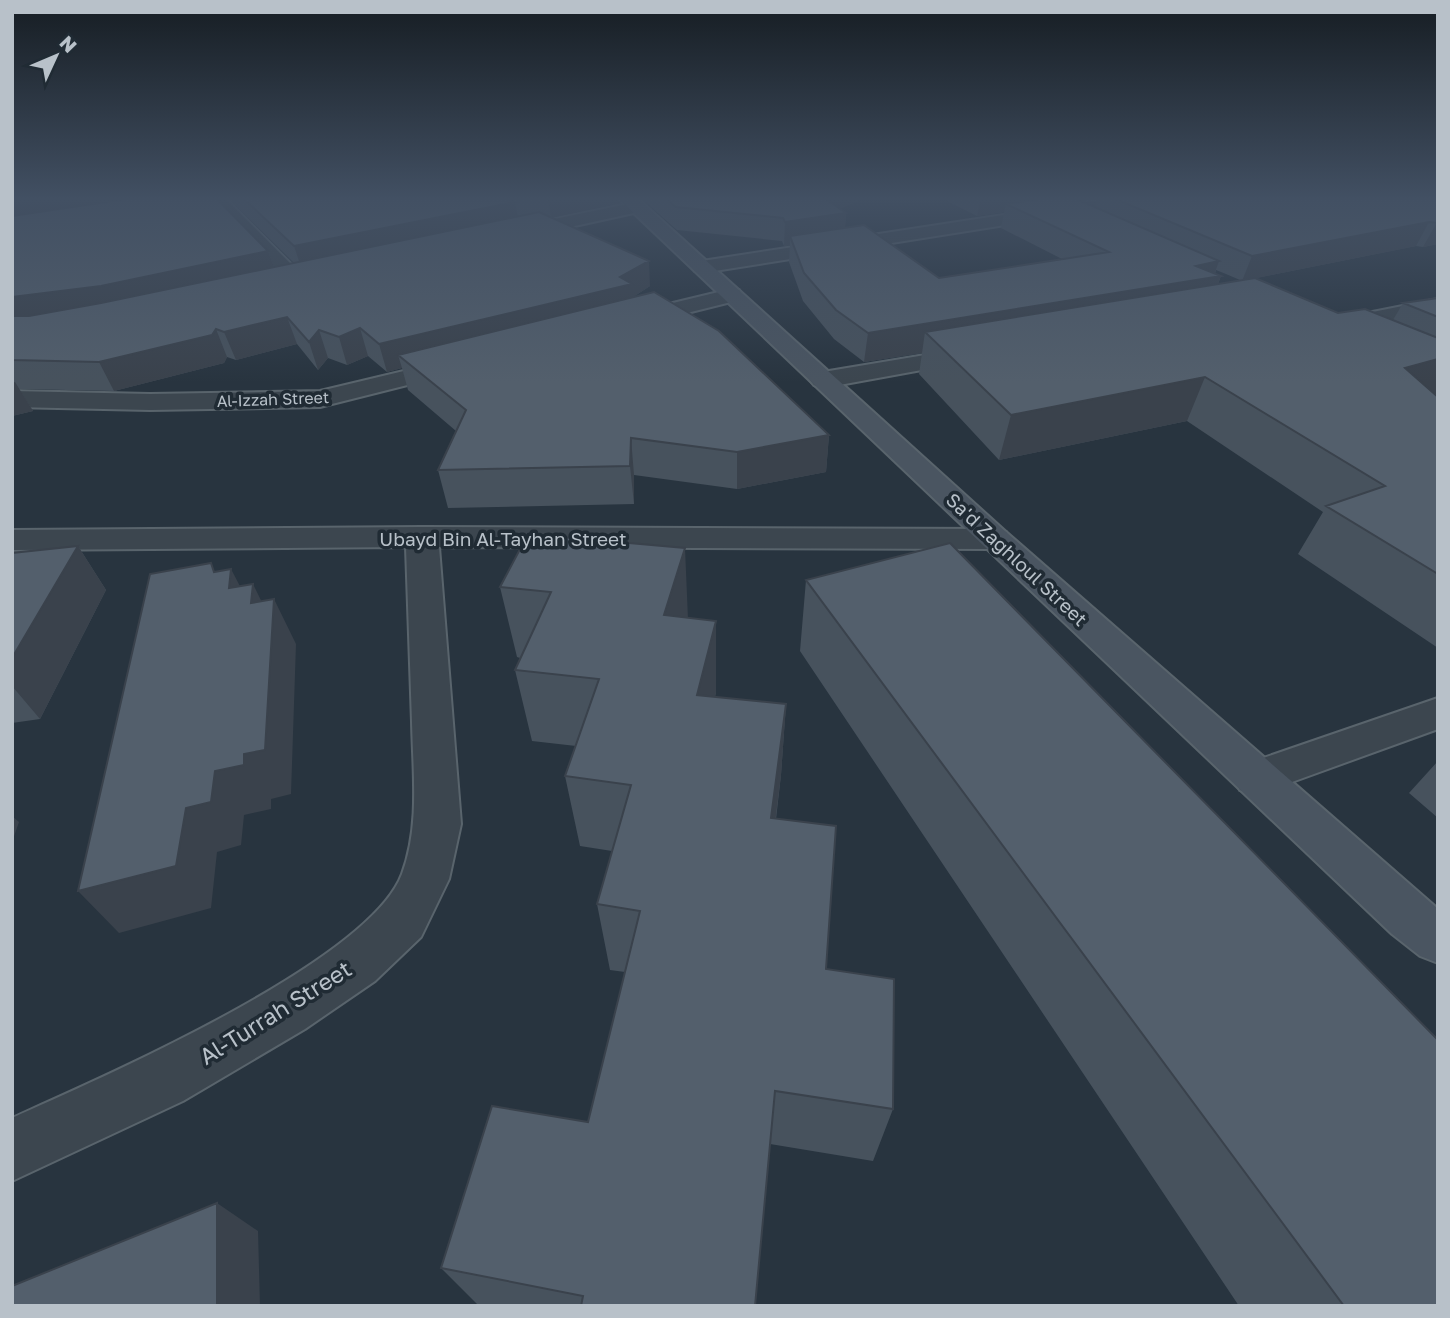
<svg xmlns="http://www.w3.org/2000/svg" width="1450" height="1318" font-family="'Golos Text',sans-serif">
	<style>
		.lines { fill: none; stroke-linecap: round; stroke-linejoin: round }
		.minor-casing { stroke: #59646c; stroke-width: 4 }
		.secondary-casing { stroke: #59646c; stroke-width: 4 }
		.minor { fill: #3c464f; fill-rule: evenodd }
		.secondary { fill: #4a5561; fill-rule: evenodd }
		.wall { fill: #47525d; fill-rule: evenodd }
		.shaded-wall { fill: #3a424c }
		.building { fill: #535f6c; stroke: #3a424c; stroke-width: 2 }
		.labels { text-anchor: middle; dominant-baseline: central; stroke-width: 7; stroke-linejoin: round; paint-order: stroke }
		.far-street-label { font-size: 16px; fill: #b8c1c9; stroke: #202b34 }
		.street-label { font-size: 19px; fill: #b8c1c9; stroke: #202b34 }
		.near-street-label { font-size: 23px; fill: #b8c1c9; stroke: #202b34 }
	</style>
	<rect width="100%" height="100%" fill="#28343f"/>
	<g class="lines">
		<defs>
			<path id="minor" d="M208,198H225L304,277L307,281L304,285H290Z
				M1114,198H1154L1145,203L702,273L695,271L692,267L695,263L702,261Z
				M637,202L646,207L643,211L511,240L502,234L511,228Z
				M731,289L739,290L742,295L739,300L631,327L623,325L620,320L623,315Z
				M1438,299V313L1332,334L1324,332L1320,327L1324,322L1332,320Z
				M973,347L982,349L985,354L982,359L823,388L814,385L810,380L814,375L823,372Z
				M454,359L463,361L466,366L463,371L320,407L150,410L12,407V391L150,394L320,391Z
				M422,527L994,529L1006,532L1010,539L1006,546L994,549L439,547L461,824L449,879L421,937L375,981L305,1029L183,1101L12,1181V1118C101,1078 369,962 402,874C420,825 413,773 412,722C410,664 408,605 406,547L12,550V530Z
				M1438,698V729L1256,795L1240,790L1234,778L1240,766Z"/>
			<path id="secondary" d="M618,198H637L1006,532L1438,909V963L1420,956L1392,934Z"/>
		</defs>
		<!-- minor casing -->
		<use href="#minor" class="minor-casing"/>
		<!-- secondary casing -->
		<use href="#secondary" class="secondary-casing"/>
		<!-- minor -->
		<use href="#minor" class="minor"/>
		<!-- secondary -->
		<use href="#secondary" class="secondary"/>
	</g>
	<!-- wall -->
	<path class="wall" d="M12,198L268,251L274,267L294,263L228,198H619V203L551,217L650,286L633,297L829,435L826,472L737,489L634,475V504L448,508L438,470L456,431L408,390L402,368L387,372L368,356L347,365L328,358L318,370L297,344L236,360L227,357L224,363L114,391L19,389L33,411L12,416Z
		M641,198H865L839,209L846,213L845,228L939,278L1062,259L1001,228L1004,212L977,216L941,198H1438V244L1423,247L1416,246L1256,278L1338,313L1393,320L1403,303L1438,298V395H1436L1438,397V648L1298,554L1323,512L1187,421L999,460L919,374L922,353L864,362L834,339L803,301L789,262L790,245L784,246L782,241L677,230ZM1098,198L1095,207L1081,200ZM1216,270L1226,274L1240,280L1218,284L1221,276L1215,274Z
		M528,534L688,618L716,692L715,697L786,704L781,775L776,819L826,969L893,1109L873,1161L770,1144L755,1306H483L478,1305L441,1268L588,1122L625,972L610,970L597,904L612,851L580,846L565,776L576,746L532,741L515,670L520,658L517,657L500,587Z
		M78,546L106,590L40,719L12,723V553Z
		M806,580L1438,1306H1239L800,651Z
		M1438,761V818L1409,793Z"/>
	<!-- shaded-wall -->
	<path class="shaded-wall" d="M27,198H185L12,224V200Z
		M548,198H619V203L551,218Z
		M819,198H865L818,217Z
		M981,198H1098L1019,210L1006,204L1004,212L977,216Z
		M515,202L519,224L302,270L294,246Z
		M846,213L844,237L790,236V245L784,246L785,222Z
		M1429,222L1416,246L1242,281L1252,256Z
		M1438,223V244L1423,247L1436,224Z
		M268,251L277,275L12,325V297Z
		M649,261L650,286L633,297L634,310L398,355L402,368L387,372L379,344L620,277Z
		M1219,261L1213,278L1221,276L1210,304L925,332L922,353L864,362L868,333Z
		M287,317L297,344L236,360L224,332Z
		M360,328L368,356L347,365L339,337Z
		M216,329L227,357L224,363L114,391L99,362Z
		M319,330L328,358L318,370L309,342Z
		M1438,359V395L1380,411L1405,368Z
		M1205,377L1187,421L999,460L1011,415Z
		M15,382L33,411L12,416V383Z
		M829,435L826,472L737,489V452Z
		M631,438L634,475V504L630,466Z
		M78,546L106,590L40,719L12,686V658Z
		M685,548L688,619L664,615Z
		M231,569L254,613L229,588Z
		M253,584L273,625L274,599L296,644L291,794L271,799V809L244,815L241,845L217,852L211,908L119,933L78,891L186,808L215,771L251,603Z
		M716,621V692L699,766L697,695Z
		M786,704L781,775L767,887L771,818Z
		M12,816L19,822L12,842Z
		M217,1203L258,1231L260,1306H217Z"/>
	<!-- building -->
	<path class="building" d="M133,198H216L268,251L101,286L12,297V216Z
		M243,198H507L515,202L294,246Z
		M665,198H824L846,213L785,222L783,218L676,207Z
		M1048,198H1074L1219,261L1196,266L1221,276L868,333L836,310L804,273L790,236L864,225L939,278L1109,252L1006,204Z
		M1113,198H1438V223L1429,222L1252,256Z
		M539,212L649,261L620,277L632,284L379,344L360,328L339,337L319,330L309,342L287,317L224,332L216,329L212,335L99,362L12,360V316H29L101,303Z
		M1255,278L1338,313L1365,309L1438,338V359L1405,368L1438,397V574L1326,506L1385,486L1205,377L1011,415L925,332Z
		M654,292L719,331L829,435L737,452L631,438L630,466L438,470L466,410L398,355Z
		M1438,298V317L1403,303Z
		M528,534L685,548L664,615L716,621L697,695L786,704L771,818L836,826L826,969L894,979L893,1109L775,1091L755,1306H581L583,1296L441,1268L492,1106L588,1122L640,911L597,904L631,785L565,776L599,679L515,670L551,592L500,587Z
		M950,543L1438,1040V1306H1344L806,580Z
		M78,546L12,658V553Z
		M211,563L214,572L231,569L229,588L253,584L251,603L274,599L265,750L244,754V765L215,771L211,802L186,808L176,866L78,891L150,574Z
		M217,1203V1306H12V1286Z"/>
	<!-- sky -->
	<linearGradient id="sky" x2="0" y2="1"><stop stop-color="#161d23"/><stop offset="0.52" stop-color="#425063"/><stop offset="1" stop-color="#425063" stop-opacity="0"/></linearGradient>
	<rect width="1450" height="382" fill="url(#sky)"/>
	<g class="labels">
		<!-- far-street labels -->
		<g class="far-street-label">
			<text transform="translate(273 399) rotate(-2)">Al-Izzah Street</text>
		</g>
		<!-- street labels -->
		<g class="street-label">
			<text x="503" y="538">Ubayd Bin Al-Tayhan Street</text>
			<text transform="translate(1017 559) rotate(43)">Sa'd Zaghloul Street</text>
		</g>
		<!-- near-street labels -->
		<g class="near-street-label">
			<text transform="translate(275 1012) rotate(-32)">Al-Turrah Street</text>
		</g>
	</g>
	<!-- border -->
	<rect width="1450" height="1318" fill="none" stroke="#b8c1c9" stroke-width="28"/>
	<!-- north arrow -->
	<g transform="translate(56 56) rotate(46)" stroke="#202b34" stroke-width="5" paint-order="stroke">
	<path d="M0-5L12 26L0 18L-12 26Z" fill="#b8c1c9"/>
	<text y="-10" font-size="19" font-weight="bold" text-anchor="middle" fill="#b8c1c9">N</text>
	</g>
</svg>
